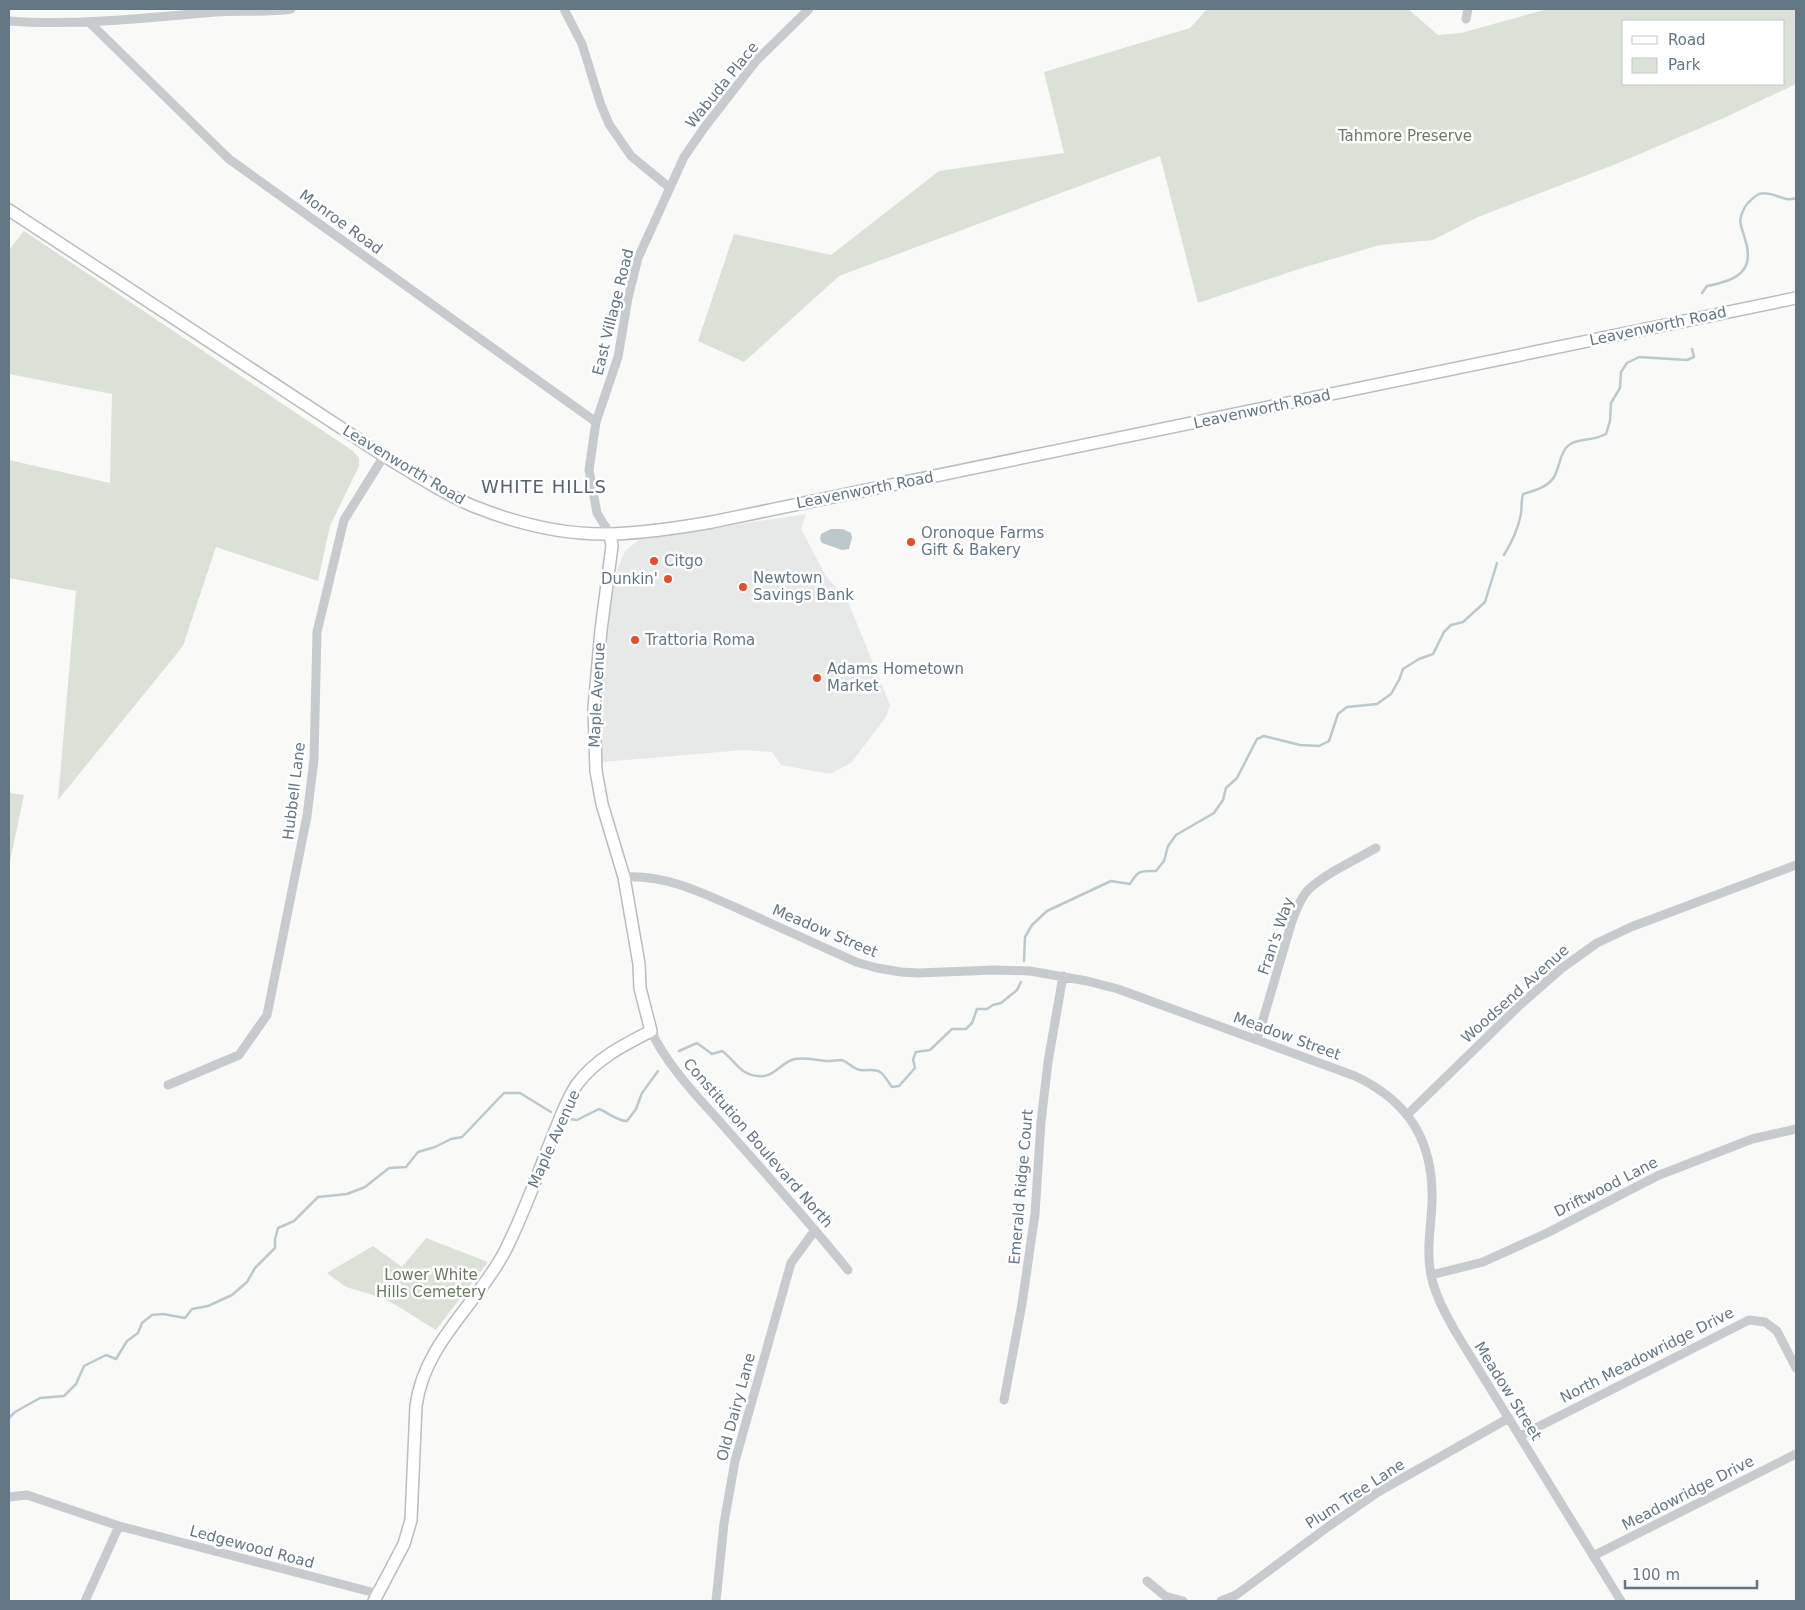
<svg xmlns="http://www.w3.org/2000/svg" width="1805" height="1610" font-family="'DejaVu Sans',sans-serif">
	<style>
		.built { fill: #e7e8e8 }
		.green { fill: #dbe1d7; fill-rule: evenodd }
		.water { fill: #bcc9cc }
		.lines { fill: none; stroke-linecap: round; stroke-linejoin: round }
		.stream { stroke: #bcc9cc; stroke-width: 2.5 }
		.major-casing { stroke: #b8bdc0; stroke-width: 14 }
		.minor { stroke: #c7cbce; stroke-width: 9 }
		.major { stroke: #fff; stroke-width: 11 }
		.poi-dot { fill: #ea4a26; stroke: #fff; stroke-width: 2 }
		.labels { text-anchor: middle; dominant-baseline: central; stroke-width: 5; stroke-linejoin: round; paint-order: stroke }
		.street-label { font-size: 15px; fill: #637683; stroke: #fff }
		.park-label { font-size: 15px; fill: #677a62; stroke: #fff }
		.poi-label { font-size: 15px; fill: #637683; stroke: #fff; text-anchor: start }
		.quarter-label { font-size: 18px; letter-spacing: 1px; fill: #55646e; stroke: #fff }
	</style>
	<rect width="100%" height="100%" fill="#f9f9f7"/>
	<!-- built -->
	<path class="built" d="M806,514L801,529L826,576L847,599L890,705L886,717L851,763L830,774L781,765L772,752L744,750L602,762L600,732L612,582L625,551L640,539Z"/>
	<!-- green -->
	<path class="green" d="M1207,9H1408L1438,35L1461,33L1548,9H1796V84L1726,117L1621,162L1478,217L1433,240L1380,245L1302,268L1198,303L1160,156L839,276L744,362L698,341L734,234L831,255L939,171L1064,153L1044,72L1190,28ZM1784,21V84H1624V21Z
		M24,231L353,451L359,458V466L330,526L318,581L216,547L183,646L58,800L76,591L9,578V460L110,483L112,394L9,374V250Z
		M9,793L24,795L9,866Z
		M426,1238L488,1262L436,1330L394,1304L380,1297L346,1287L327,1273L373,1246L402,1267Z"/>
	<!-- water -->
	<path class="water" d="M831,529H843L851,533L852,538L849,549L842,550L822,543L820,539L821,534Z"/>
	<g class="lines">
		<!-- stream -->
		<path class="stream" d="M1702,293L1707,286C1735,281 1756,272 1745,239C1741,225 1737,221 1745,207C1748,202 1755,196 1759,194C1773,190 1783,203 1796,198
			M1504,555C1512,542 1518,529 1521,514C1522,507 1521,501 1523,494C1534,491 1548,487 1554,477C1560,467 1560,449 1572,443C1583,438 1593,441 1606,434L1610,421L1611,403L1620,388L1621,372L1627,363L1639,357L1687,360L1694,357L1692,349
			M1024,961L1025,937L1032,925L1047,911L1111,881L1130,884C1138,870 1140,871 1156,871L1164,861L1168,846L1176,835L1214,813L1223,800L1226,788L1237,778L1257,739L1264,736L1300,745L1319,746L1329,741L1338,714L1347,707L1377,704L1391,694L1399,680L1403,669L1419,659L1433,654L1444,632L1451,625L1463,622L1485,602L1497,563
			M679,1051L697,1043L712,1054L722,1051C735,1060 740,1075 758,1076C775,1078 780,1062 795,1059C807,1057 818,1061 829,1061C833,1061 837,1060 841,1060C848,1061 853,1070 861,1070C867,1071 874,1068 880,1072C884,1074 888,1082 892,1087L899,1086L915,1068L913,1059L916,1052L930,1050L952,1029H966L972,1023L977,1009H987L993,1005L1001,1003L1017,990L1021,982
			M569,1119L577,1120L599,1109C609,1113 617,1121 627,1121L636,1109L642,1093L658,1071
			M9,1418L15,1412L40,1398L64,1396L76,1384L84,1366L106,1355L116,1359L127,1341L138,1333L142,1323L152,1315L163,1314L185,1318L192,1309L208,1306L232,1295L247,1282L255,1268L275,1248V1239L278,1228L294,1221L318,1197L347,1194L365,1187L389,1168L406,1167L418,1152L435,1147L451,1139L462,1137L504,1093H520L551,1112"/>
		<defs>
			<path id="major" d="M9,210L384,456C413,473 442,493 473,506C515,523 564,535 610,534C644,533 678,528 712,522L1796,298
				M374,1601L404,1544L411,1520L416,1406C424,1344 476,1305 504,1253C523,1216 537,1176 552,1138C560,1120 566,1099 578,1083C597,1058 624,1045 651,1031L640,988L639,964L624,877L602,804L596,771L594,708L601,630L612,546L610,534"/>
		</defs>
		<!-- major casing -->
		<use href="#major" class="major-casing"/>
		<!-- minor -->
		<path class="minor" d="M564,9L582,44L601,105L609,124L631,156L670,188
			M1466,19L1468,9
			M9,21C77,26 147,18 215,12C240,10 266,13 291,9
			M89,22L229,159L596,422
			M610,534L597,513L589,470L596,422L618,357L628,298L638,258L684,157L704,128L756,61L809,9
			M624,877C668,874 709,896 748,913C784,929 820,946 856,962L877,968L901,972L918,973L994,970L1030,971L1087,981L1118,989L1355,1076C1410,1102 1434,1142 1432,1203C1431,1227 1426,1251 1431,1275C1435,1295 1445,1313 1455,1331L1621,1601
			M651,1031C669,1069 701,1100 728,1131C769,1177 809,1222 848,1270
			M1257,1040L1292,921C1296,911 1300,898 1308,890C1326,873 1355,860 1376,848
			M168,1085L239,1055L267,1015L307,816L314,759L317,632L344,520L384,456
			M1408,1114L1522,1003L1562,968L1597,943L1631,927L1796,865
			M1431,1275L1483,1262L1547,1233L1657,1176L1752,1139L1796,1129
			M1004,1400L1022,1304L1035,1214L1041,1122L1048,1062L1063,976
			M1520,1436L1749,1320L1765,1322L1777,1331L1796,1368
			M9,1497L27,1495L119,1526L379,1594
			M1593,1556L1796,1454
			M1147,1581L1165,1596L1183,1601
			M85,1601L119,1526
			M716,1601L724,1523L735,1461L791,1263L815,1230
			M1221,1601L1236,1595L1329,1526L1378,1492L1509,1418"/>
		<!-- major -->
		<use href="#major" class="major"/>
	</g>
	<!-- markers -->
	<g class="poi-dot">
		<circle cx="911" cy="542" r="5"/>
		<circle cx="654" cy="561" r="5"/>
		<circle cx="668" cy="579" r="5"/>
		<circle cx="743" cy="587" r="5"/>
		<circle cx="635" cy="640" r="5"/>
		<circle cx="817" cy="678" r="5"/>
	</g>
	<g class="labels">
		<!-- street labels -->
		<g class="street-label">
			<text transform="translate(722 85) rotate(-51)">Wabuda Place</text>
			<text transform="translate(341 222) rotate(36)">Monroe Road</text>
			<text transform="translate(613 312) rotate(-76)">East Village Road</text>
			<text transform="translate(1658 326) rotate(-12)">Leavenworth Road</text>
			<text transform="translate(1262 409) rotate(-12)">Leavenworth Road</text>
			<text transform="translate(404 465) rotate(31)">Leavenworth Road</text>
			<text transform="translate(865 490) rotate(-11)">Leavenworth Road</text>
			<text transform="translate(597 695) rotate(-87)">Maple Avenue</text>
			<text transform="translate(294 791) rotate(-83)">Hubbell Lane</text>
			<text transform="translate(825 931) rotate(23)">Meadow Street</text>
			<text transform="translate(1276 936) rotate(-71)">Fran's Way</text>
			<text transform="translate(1515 994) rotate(-42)">Woodsend Avenue</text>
			<text transform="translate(1287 1036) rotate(20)">Meadow Street</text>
			<text transform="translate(554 1139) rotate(-66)">Maple Avenue</text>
			<text transform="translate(758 1143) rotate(49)">Constitution Boulevard North</text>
			<text transform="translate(1021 1187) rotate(-85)">Emerald Ridge Court</text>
			<text transform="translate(1606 1187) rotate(-27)">Driftwood Lane</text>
			<text transform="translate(1647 1355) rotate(-27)">North Meadowridge Drive</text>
			<text transform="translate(1508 1391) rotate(58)">Meadow Street</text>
			<text transform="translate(736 1407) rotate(-75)">Old Dairy Lane</text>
			<text transform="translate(1688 1493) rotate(-27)">Meadowridge Drive</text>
			<text transform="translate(1355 1494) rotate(-33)">Plum Tree Lane</text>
			<text transform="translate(252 1547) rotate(15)">Ledgewood Road</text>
		</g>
		<!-- park labels -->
		<g class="park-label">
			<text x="1405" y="136">Tahmore Preserve</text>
			<text x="431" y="1275">Lower White<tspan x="431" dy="17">Hills Cemetery</tspan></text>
		</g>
		<!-- poi labels -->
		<g class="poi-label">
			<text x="921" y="533">Oronoque Farms<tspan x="921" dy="17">Gift &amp; Bakery</tspan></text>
			<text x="664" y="561">Citgo</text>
			<text x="753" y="578">Newtown<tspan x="753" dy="17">Savings Bank</tspan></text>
			<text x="658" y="579" text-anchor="end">Dunkin'</text>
			<text x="645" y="640">Trattoria Roma</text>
			<text x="827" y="669">Adams Hometown<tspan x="827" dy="17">Market</tspan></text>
		</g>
		<!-- quarter labels -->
		<g class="quarter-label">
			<text x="544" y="486">WHITE HILLS</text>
		</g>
	</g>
	<!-- border -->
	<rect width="1805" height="1610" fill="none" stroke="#637683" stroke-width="20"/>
	<!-- legend -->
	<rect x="1622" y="20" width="162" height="65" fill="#ffffff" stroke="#c1c8cd"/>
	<rect x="1632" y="36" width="25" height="8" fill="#ffffff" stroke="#c1c8cd"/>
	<text x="1668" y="45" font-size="15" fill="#637683">Road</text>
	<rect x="1632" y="58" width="25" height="15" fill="#dbe1d7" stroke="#c1c8cd"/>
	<text x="1668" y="70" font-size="15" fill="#637683">Park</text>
	<!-- scale -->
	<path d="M1625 1580v8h132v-8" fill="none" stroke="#637683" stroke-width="2.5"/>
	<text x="1632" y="1580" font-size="15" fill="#637683" stroke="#ffffff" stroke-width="4" paint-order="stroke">100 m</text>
</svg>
